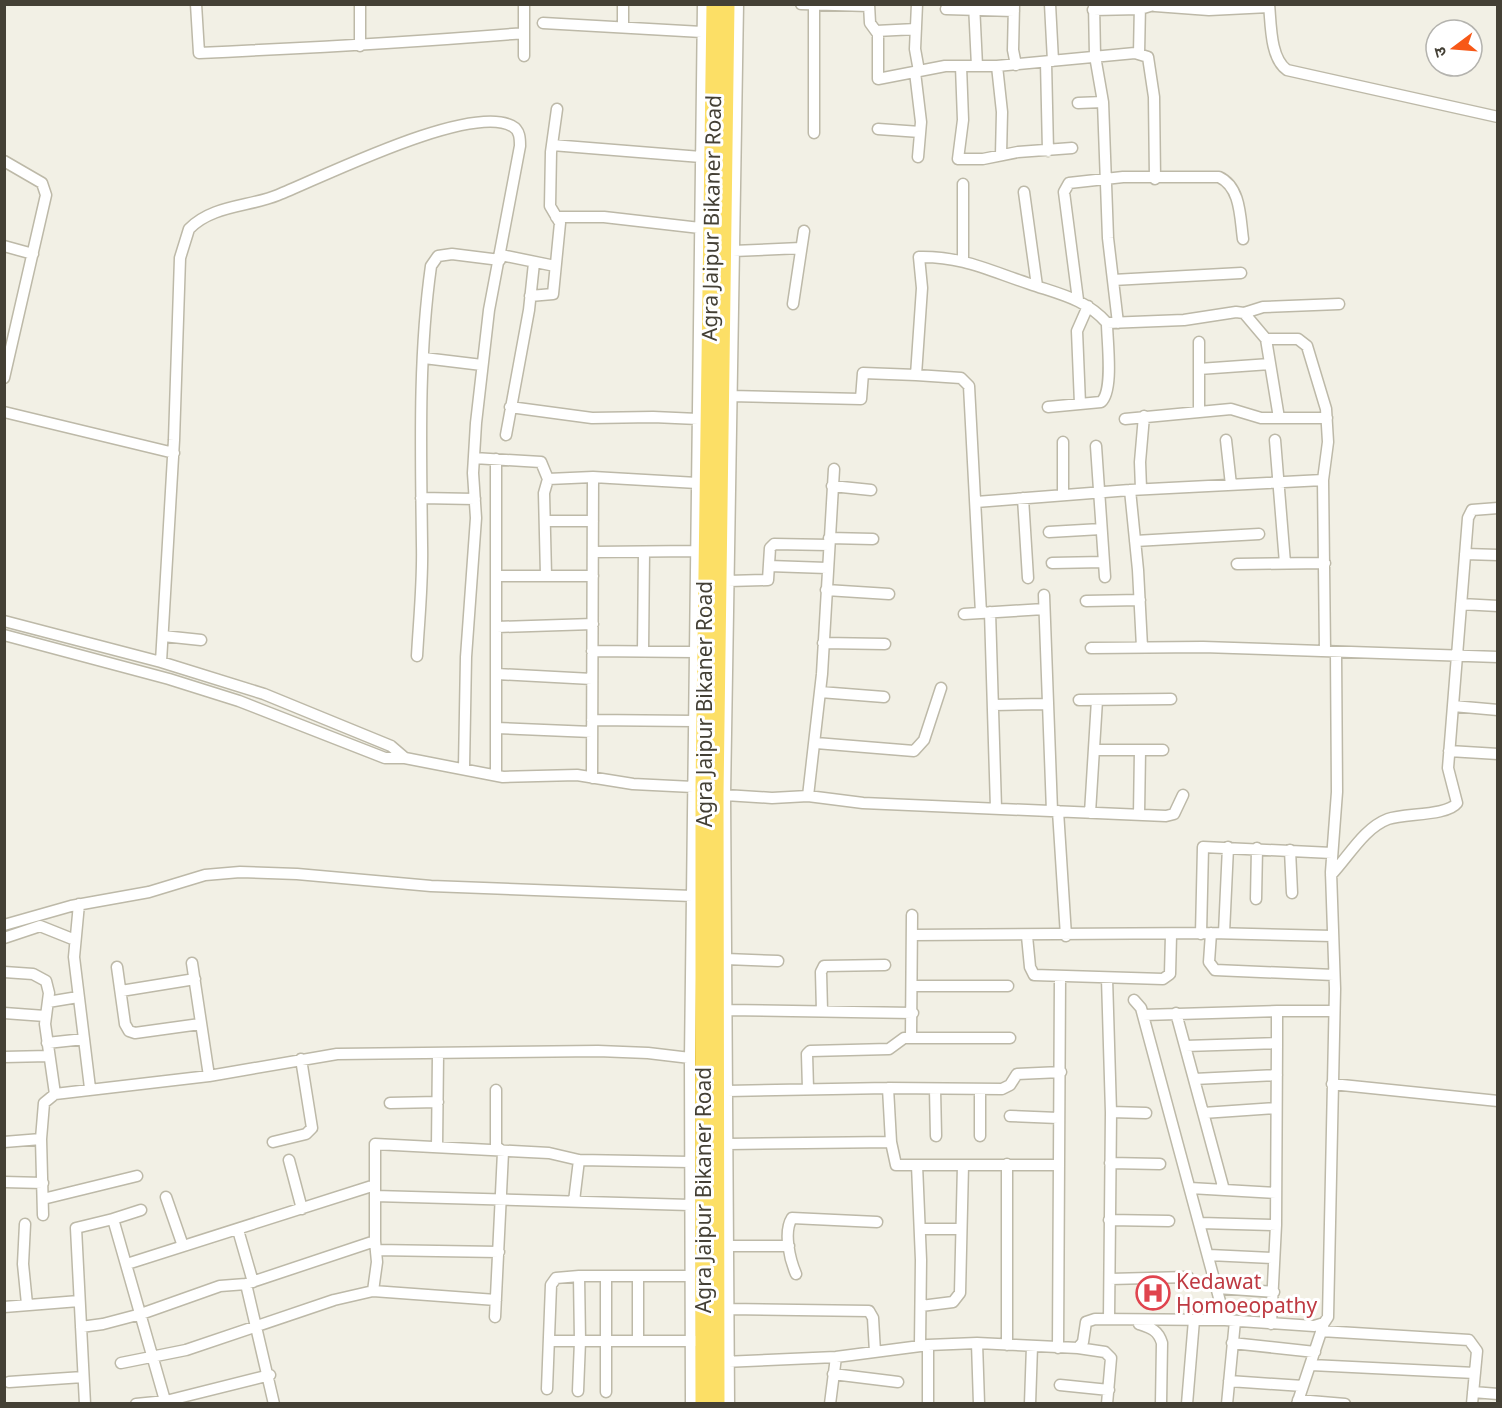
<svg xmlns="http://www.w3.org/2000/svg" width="1502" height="1408" font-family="'Noto Sans','Noto Sans Devanagari',sans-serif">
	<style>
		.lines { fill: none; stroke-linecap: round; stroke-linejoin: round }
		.minor-casing { stroke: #bdb9a8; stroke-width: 13 }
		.highway-casing { stroke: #dbb636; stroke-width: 17 }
		.minor { stroke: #fff; stroke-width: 10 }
		.highway { stroke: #fcdf66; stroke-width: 15 }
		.labels { text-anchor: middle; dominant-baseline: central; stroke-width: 6; stroke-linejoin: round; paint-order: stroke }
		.street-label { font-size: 21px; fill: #444035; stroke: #fff }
		.health-label { font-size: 21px; fill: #be3a42; stroke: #fff; text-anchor: start }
	</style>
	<rect width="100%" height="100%" fill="#f2f0e5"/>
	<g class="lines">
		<defs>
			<path id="minor" d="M196,4L199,53C307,48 416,42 524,33
				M801,4L869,6
				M869,4L870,23L878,34V79L945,66H997L1135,53L1148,57L1154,97L1155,179
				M917,4L915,49L919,71
				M974,4L977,66
				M1050,4L1053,61
				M1094,4L1095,56L1103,102L1108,238L1118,323
				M1269,4C1271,24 1270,58 1287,70L1498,117
				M1014,5L1013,50L1016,65
				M1155,6L1209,10L1269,7
				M946,9L1014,11
				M1093,10L1140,9L1157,4
				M543,23L702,32
				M623,27V4
				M876,31L916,29
				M360,46V4
				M1139,54L1140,4
				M524,56V4
				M1046,62L1048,151
				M961,66L963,120L958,159H983L1018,152L1072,148
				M997,66L1002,112L1001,155
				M915,72L921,122L918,157
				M1078,103L1103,102
				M878,129L920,132
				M814,133V5
				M552,145L701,157
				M4,161L42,183L46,195L4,378
				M1024,192L1037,286
				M556,217H604L700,228
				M4,246L33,254
				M733,251L801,248
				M501,255L555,266
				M963,260V184
				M1113,280L1241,273
				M530,296L553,294L560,223L550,206L551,152L557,109
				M1078,300L1064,192L1069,183L1123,177H1219C1241,187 1240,218 1243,239
				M793,304L804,231
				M1244,313L1263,307L1339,304
				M1266,339L1279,418
				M1199,342V412
				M424,358L482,365
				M1199,369L1270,364
				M916,375L961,378L969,386L981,613
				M730,396L861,399L863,373L916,375L922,288L919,257C962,256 990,271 1030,284C1059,294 1086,299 1107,323L1184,320L1236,312L1244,313L1266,339H1298L1307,346L1326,409L1328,442L1323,480L1325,651
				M1080,404L1077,331L1088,306
				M510,407L592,418L653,417L698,419
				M1048,407L1101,402C1114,391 1107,341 1107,323
				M4,412L174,453
				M1125,419L1231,409L1261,418H1327
				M506,435L529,310L534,263
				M1226,440L1231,485
				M1275,440L1285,563
				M1063,442V495
				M1096,446L1105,577
				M474,458L541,462L548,479L593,477L697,483
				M832,486L871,490
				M1141,489L1140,462L1144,416
				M1130,490L1138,570L1142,647
				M421,498L475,499
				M1023,498L1028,578
				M976,502L1130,490L1323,480
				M545,521H593
				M1049,532L1101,529
				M829,538L873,539
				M1135,541L1259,534
				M593,552L696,551
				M1465,554L1498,555
				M1052,563L1104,562
				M1237,564L1325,563
				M769,566L827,568
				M546,575L544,493L548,479
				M497,576H593
				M728,581L768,580L770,548L774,544L829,545
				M826,590L889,594
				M1044,595L1052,811
				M1086,601L1140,600
				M1461,604L1498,606
				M990,612L996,808
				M964,614L1044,609
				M4,621L161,662L264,694L391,746L405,758
				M497,627L593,624
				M4,635L169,679L239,701L385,758H405L503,777L577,775L633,784L693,787
				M163,636L201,640
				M823,643L885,644
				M1091,648L1203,647L1498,657
				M592,651L695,652
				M643,651L644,552
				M417,656C419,619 423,582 422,545C421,453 418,358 431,266L438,256L452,254L500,260
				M161,662L174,440L180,258L189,229C212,205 249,207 278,195C323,177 470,103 512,126C520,130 520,139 520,146L489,310L476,423L473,473L476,518L466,657L464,768
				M497,674L592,679
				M820,692L884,697
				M1079,700L1171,699
				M993,705L1047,704
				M1453,706L1498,710
				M592,720L694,721
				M496,728L592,732
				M816,743L914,751L924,740L941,688
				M1094,750H1163
				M1449,751L1498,754
				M496,775V459
				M592,778L593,477
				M725,795L772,798L808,796L863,803L1166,816L1174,814L1183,795
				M808,796L822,674L834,469
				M1058,811L1066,936
				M1090,813L1097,700
				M1139,815L1140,750
				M1290,850L1292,893
				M1331,875C1349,856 1364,828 1388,819C1405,813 1447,816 1457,803L1448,768L1468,518L1472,510L1498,508
				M1256,899L1257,848
				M79,904L74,957L90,1088
				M4,925L71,906L149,892L205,875L240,872L297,874L431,886L692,896
				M1211,933L1209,962L1215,970L1334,975
				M1224,933L1228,847
				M1201,934L1203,847L1332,853
				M913,935L1211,933L1332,936
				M1027,936L1030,967L1034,975L1163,979L1170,974L1171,935
				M4,938L40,926L75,940
				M726,959L778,961
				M192,963L209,1076
				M117,967L125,1024L129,1031L135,1033L200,1024
				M4,972L33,974L46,981L49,993L45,1024L55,1094
				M1107,978L1111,1112L1109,1319
				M913,986H1008
				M121,991L195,979
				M1134,1000L1141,1008L1225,1320
				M48,1002L78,997
				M726,1010L913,1013
				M822,1011L821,972L824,966L885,965
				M4,1013L45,1016
				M1176,1013L1224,1190
				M1143,1015L1277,1011
				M911,1037L912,915
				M47,1043L84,1039
				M1185,1046L1277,1043V1011H1334
				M4,1057L49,1056
				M1194,1079L1277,1075
				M1332,1084L1498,1101
				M888,1088L891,1142L896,1165H1058
				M808,1089L807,1054L810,1051L889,1049L904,1038H1010
				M935,1089L936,1136
				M727,1091L888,1088L1002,1089L1010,1085L1017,1074L1061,1072
				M390,1103L438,1102
				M1111,1112L1146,1113
				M1203,1113L1276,1108
				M1010,1116L1058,1118
				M980,1136V1089
				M41,1139L43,1215
				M4,1142L41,1139L44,1103L55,1094L209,1076L337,1054L598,1051L648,1053L690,1058
				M273,1142L306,1134L312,1128L301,1059
				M727,1144L891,1142
				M437,1147L438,1054
				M289,1160L302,1209
				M1110,1163L1160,1164
				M1007,1164V1345
				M917,1165L921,1260L920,1345
				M4,1182L43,1183
				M1190,1188L1276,1193
				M375,1196V1144L549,1153L579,1160L690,1162
				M166,1197L183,1246
				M43,1199L137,1176
				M574,1201L579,1160
				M113,1219L141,1210
				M1109,1220L1169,1221
				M1200,1223L1276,1225
				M25,1224L23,1264L27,1304
				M920,1229H961
				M238,1230L253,1282
				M728,1246H789
				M376,1250L499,1252
				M1209,1255L1273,1258
				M127,1264L375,1185
				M796,1274C790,1260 783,1232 792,1218L877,1222
				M606,1276V1392
				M690,1276H579L580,1341H696
				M1110,1279L1188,1277
				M246,1284L274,1404
				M1217,1288L1274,1292
				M373,1291L496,1300
				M921,1306L953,1302L960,1293L963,1165
				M4,1307L79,1301
				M728,1309L869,1311L873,1318L875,1352
				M495,1317L503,1152L496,1146V1090
				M1139,1324C1151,1328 1158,1330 1162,1343L1161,1404
				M1271,1324L1276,1225L1277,1043
				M81,1327L103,1324L141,1314L220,1286L246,1284L375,1241V1196L690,1205
				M1321,1331L1469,1340L1477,1351L1472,1404
				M638,1340V1276
				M549,1341H580L578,1391
				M977,1343L979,1404
				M1232,1343L1315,1352
				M928,1345L977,1343L1078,1348L1083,1342L1086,1322L1095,1319L1225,1320L1314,1326L1324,1323L1328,1317L1335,989L1331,872L1337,792L1336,652
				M1058,1348L1060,977
				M1078,1348L1105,1352L1111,1358L1107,1404
				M723,1362L836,1357L928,1345V1404
				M121,1363L186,1350L334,1300L373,1291L377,1262L375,1241
				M1311,1365L1475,1373
				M833,1374L898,1382
				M1229,1381L1303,1386
				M9,1382L83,1377
				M1060,1385L1109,1390
				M547,1389L551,1285L556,1278L579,1276
				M1473,1392L1498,1394
				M1298,1400L1345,1404
				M85,1404L76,1228L113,1219L166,1404
				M136,1404L166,1401L270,1375
				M691,1404L690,1058L703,4
				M729,1404L725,795L738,4
				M830,1404L836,1357
				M1030,1404L1032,1346
				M1187,1404L1194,1320
				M1227,1404L1235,1321
				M1297,1404L1323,1326"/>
			<path id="highway" d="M703,1404V787L714,4
				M717,1404L716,795L727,4"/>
		</defs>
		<!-- minor casing -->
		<use href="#minor" class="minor-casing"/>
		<!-- highway casing -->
		<use href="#highway" class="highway-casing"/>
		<!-- minor -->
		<use href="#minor" class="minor"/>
		<!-- highway -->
		<use href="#highway" class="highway"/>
	</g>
	<!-- icons -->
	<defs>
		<symbol id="hospital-ring" viewBox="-11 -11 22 22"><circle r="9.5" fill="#fff" stroke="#e0444e" stroke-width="1.5"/><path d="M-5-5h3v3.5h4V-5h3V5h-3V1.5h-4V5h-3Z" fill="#e0444e"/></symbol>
	</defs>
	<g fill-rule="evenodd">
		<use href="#hospital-ring" x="1134" y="1274" width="38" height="38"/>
	</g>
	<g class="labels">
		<!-- street labels -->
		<g class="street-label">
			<text transform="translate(711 218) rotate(-89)">Agra Jaipur Bikaner Road</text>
			<text transform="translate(704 704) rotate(-90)">Agra Jaipur Bikaner Road</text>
			<text transform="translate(703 1190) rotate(-90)">Agra Jaipur Bikaner Road</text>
		</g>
		<!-- health labels -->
		<g class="health-label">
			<text x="1176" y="1281">Kedawat<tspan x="1176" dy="24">Homoeopathy</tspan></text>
		</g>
	</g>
	<!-- border -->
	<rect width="1502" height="1408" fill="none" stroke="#444035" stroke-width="12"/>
	<!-- north arrow -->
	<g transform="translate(1454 48) rotate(254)"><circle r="28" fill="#ffffff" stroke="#b4b3ae" stroke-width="1.5"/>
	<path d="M0-4.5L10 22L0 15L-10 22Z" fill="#f75817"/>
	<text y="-9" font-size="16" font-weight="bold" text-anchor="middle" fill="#444035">उ</text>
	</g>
</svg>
